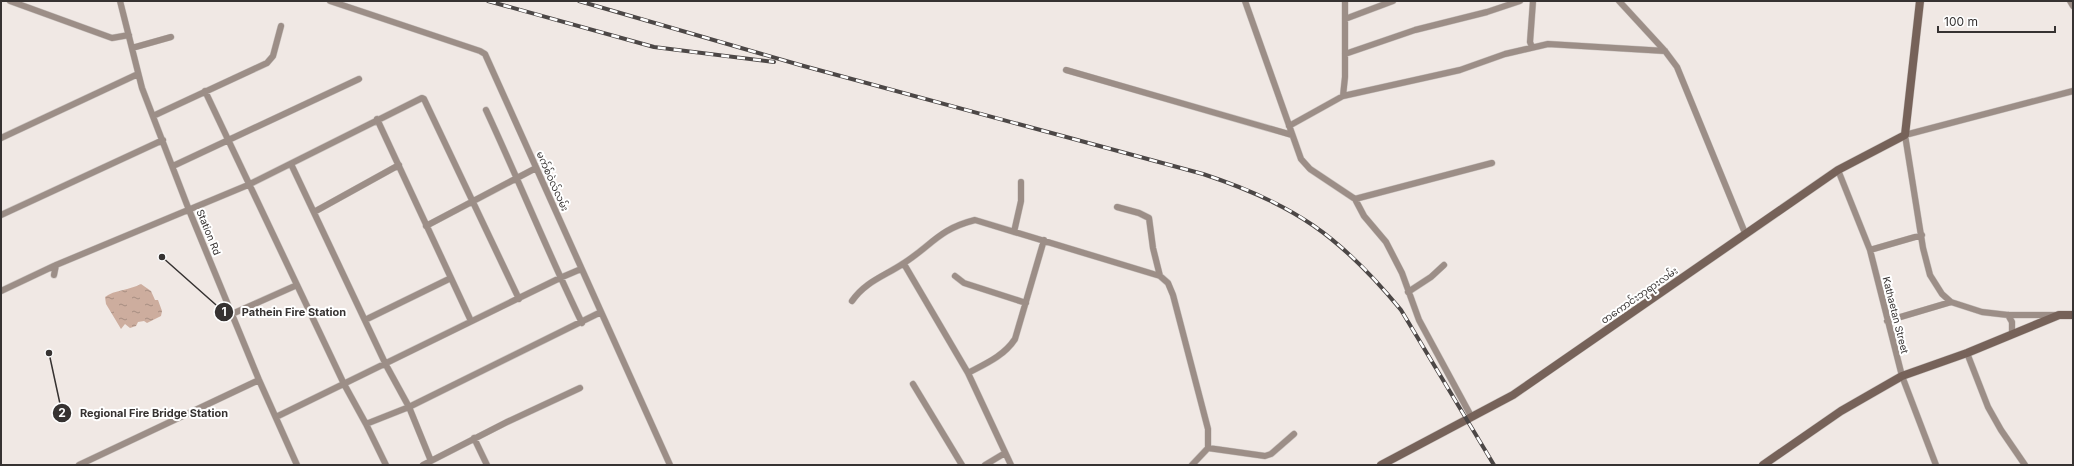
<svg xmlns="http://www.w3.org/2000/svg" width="2074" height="466" font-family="Inter,'Noto Sans Myanmar',sans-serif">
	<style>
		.water { fill: url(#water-ripples) }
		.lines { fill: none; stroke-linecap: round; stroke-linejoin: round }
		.street-casing { stroke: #cbc4c0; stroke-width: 7 }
		.secondary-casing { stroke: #cbc4c0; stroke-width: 9 }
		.street { stroke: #9c8e87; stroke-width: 6 }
		.secondary { stroke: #766259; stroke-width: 8 }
		.rail-casing { stroke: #4c4746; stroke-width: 4 }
		.rail { stroke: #fff; stroke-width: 2.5; stroke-dasharray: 8; stroke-linecap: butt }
		.labels { text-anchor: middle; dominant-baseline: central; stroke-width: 4; stroke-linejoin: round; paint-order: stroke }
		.street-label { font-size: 10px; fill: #363231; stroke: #fff }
		.leader { fill: none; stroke: #363231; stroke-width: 1.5 }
		.callout-dot { fill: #363231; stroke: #fff; stroke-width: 1.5 }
		.mark-label { font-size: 12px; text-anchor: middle; font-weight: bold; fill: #fff }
		.callout-label { font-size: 11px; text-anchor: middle; font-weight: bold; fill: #363231; stroke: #fff; stroke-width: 4; stroke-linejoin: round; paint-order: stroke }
	</style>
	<defs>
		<pattern id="water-ripples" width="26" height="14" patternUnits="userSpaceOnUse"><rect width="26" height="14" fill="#cdad9e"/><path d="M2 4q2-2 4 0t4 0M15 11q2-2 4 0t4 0" fill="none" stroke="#a78d81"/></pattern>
	</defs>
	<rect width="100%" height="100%" fill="#f0e8e4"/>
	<!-- water -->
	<path class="water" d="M141,284L151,291L155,300H158L162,311L161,316L147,323L144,321L138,322L136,326L130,328L125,324L121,329L106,304L105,297C114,290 130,290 141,284Z"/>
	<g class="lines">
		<defs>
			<path id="street" d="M10,1L112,38L129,35
				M120,1L142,88L189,210L259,380L297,465
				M330,1L480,51L485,54L670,465
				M1245,1L1301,159L1310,169L1355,199L1364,216L1386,242L1402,273L1419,320L1471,416
				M1619,1L1665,51L1677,67L1745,233
				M2070,1L2073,6
				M1345,19L1393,1
				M1532,47L1530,42L1533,1
				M132,48L171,37
				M1345,54L1415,30L1487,12L1520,1
				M1066,70L1292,135
				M205,91L344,384L366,424L386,465
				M1343,96L1345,77V1
				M486,110C519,181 548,253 582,323
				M153,116L267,63L273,56L281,26
				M377,119L471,321
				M1289,126L1343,96L1460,70L1505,54L1548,44L1665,51
				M1,138L138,74
				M291,164L386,365L409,407L431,461
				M173,166L359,79
				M1838,170L1870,250L1902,376L1936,465
				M1355,199L1492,163
				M1117,207L1139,213L1149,218L1153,248L1160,276
				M314,212L399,165
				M1,215L163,140
				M426,226L536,168
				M1014,232L1021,201V182
				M1870,250L1922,235
				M904,264L968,373L1011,465
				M54,275L56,265
				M955,276L964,283L1026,303
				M1,291L56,265L248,185L422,98L424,99L519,299
				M1408,292L1431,277L1444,265
				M852,301C866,281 885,276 904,263C932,245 939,229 975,220L1160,276L1168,283L1173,295L1208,429V448L1192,465
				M232,314L297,285
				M2008,315L2012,322V334
				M2057,315H2008L1982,312L1951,302L1942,294L1930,275L1923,248L1905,135L2073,91
				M365,320L451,278
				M1887,321L1951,302
				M1967,353L1988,407L2001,430L2025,465
				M968,373C985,364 1004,356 1015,339L1044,240
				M913,384L962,465
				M276,417L560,278L581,269
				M366,424L409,407L601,312
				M474,438L487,465
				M1208,448L1265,456L1271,454L1294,434
				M79,465L259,380
				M423,465L507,422L580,388
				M985,465L1005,453"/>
			<path id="secondary" d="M1381,465L1513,395L1838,170L1905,135L1920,1
				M1763,465L1841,411L1902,376L1967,353L2059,315H2073"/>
		</defs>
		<!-- street casing -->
		<use href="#street" class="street-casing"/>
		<!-- secondary casing -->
		<use href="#secondary" class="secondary-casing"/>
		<!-- street -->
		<use href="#street" class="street"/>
		<!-- secondary -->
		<use href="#secondary" class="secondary"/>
		<defs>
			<path id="rail" d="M488,1L654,47L774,62
				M579,1L800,65L1203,174C1294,204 1340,236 1401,310L1494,465"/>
		</defs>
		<!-- rail casing -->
		<use href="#rail" class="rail-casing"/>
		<!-- rail -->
		<use href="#rail" class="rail"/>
	</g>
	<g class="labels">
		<!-- street labels -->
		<g class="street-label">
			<text transform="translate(553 181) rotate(66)">မက်စ်ဝဲလ်လမ်း</text>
			<text transform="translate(209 232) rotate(68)">Station Rd</text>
			<text transform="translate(1639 295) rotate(-35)">တကောင်းဘုရားလမ်း</text>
			<text transform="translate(1896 315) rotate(76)">Kathaetan Street</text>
		</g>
	</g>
	<!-- callouts -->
	<path class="leader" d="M162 257L224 312M49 353L62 413"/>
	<g class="callout-dot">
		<circle cx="162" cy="257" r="4"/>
		<circle cx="49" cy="353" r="4"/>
		<circle cx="224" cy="312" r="10"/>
		<circle cx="62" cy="413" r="10"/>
	</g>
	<g class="mark-label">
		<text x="224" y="316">1</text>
		<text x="62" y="417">2</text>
	</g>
	<g class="callout-label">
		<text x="294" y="316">Pathein Fire Station</text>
		<text x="154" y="417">Regional Fire Bridge Station</text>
	</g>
	<!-- border -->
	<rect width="2074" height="466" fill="none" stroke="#363231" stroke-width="4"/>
	<!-- scale -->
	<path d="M1938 26v6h117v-6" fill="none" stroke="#363231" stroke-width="2"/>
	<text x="1944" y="26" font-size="12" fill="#363231" stroke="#ffffff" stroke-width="3" paint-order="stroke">100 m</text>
</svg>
